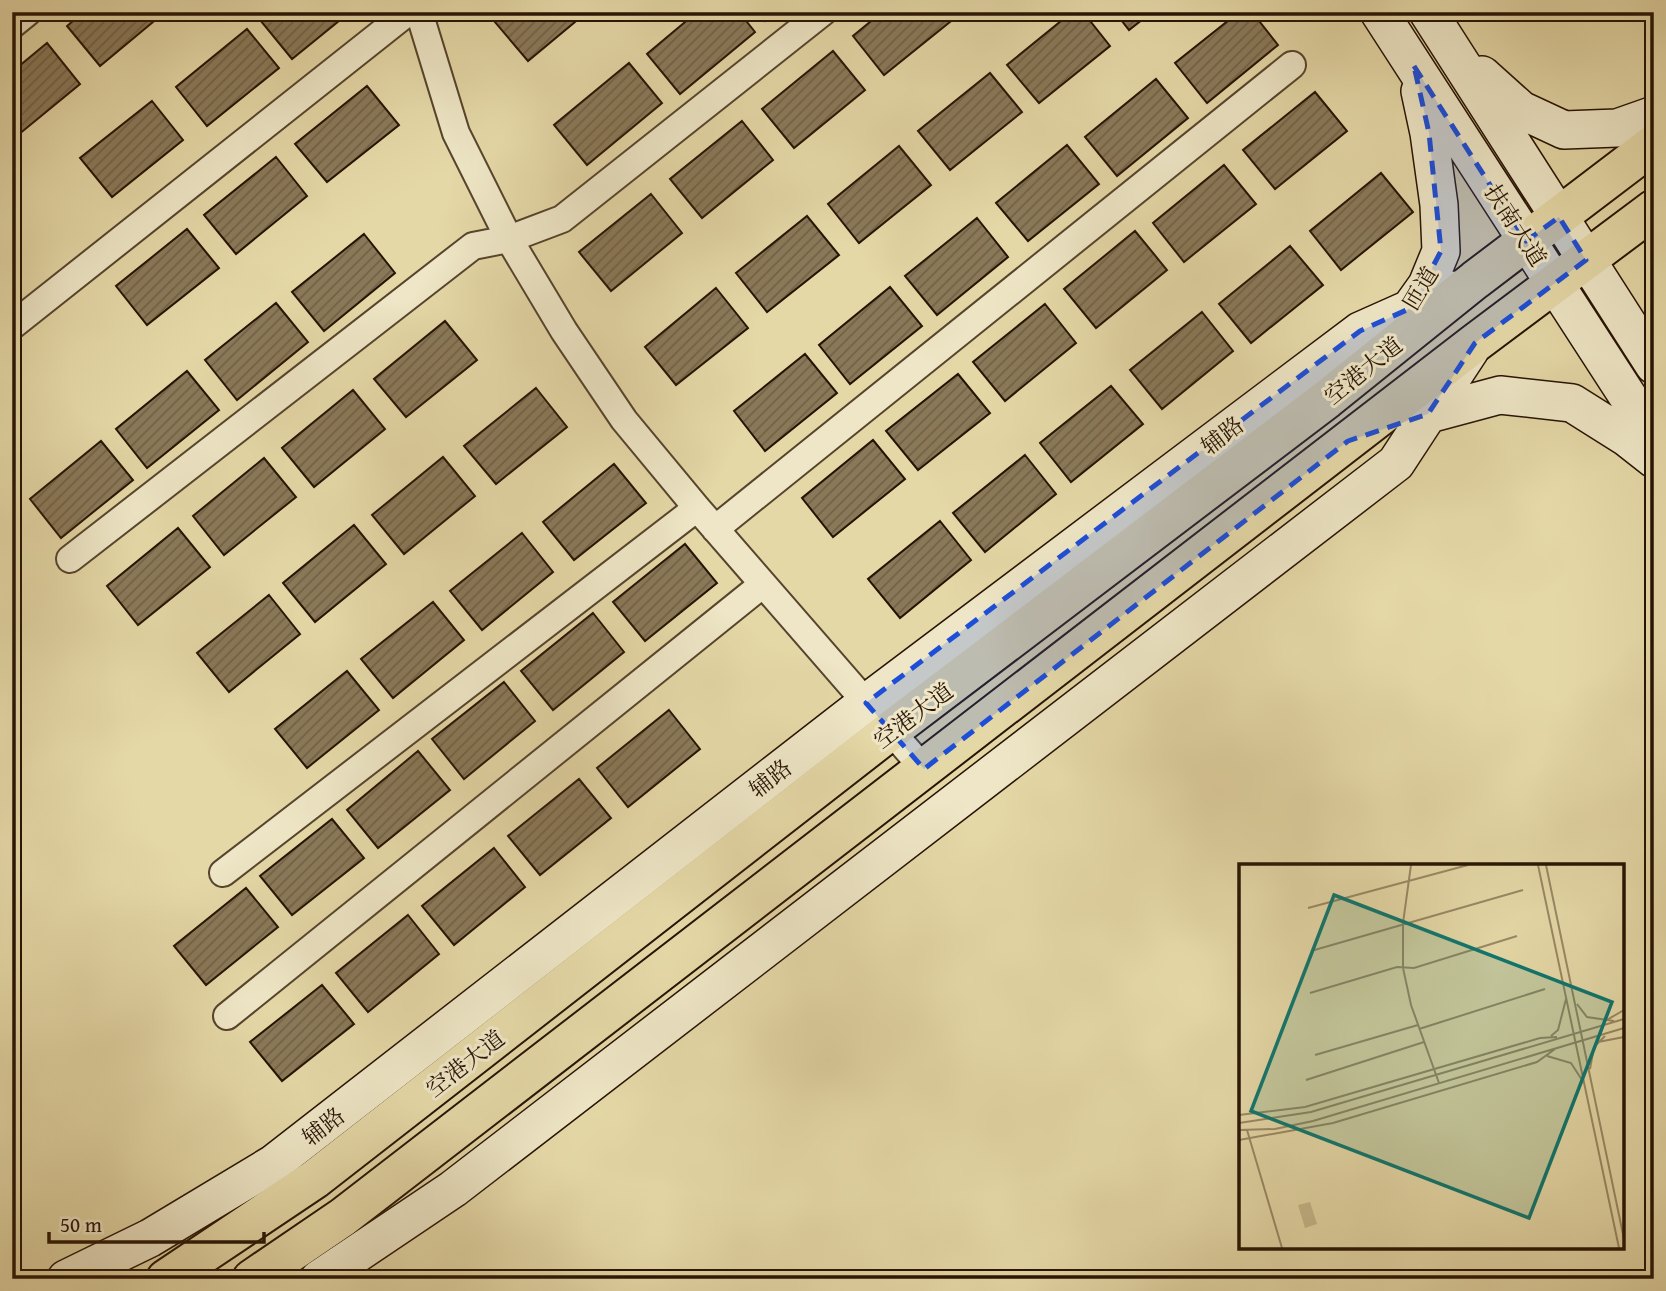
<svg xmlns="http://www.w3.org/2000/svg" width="1666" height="1291" font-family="'Gentium Book Plus','Noto Serif SC',serif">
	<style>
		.building { fill: url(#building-hatch); stroke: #271304; stroke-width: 2 }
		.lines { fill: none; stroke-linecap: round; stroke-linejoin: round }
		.street-casing { stroke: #56442d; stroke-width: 30 }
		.secondary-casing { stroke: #271304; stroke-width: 40 }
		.primary-casing { stroke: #271304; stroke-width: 42 }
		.street { stroke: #eee6c6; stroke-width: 26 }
		.secondary { stroke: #eee6c6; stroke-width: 37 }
		.primary { stroke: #e5d8a7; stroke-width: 38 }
		.marked { fill: #1d4ed8; fill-opacity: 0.2; stroke: #1d4ed8; stroke-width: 5; stroke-dasharray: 14 9; stroke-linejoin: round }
		.labels { text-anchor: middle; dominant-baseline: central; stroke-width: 6; stroke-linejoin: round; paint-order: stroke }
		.street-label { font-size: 23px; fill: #271304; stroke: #eee6c6 }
		.inset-road { fill: none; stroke: #998966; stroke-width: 2 }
		.view { fill: #0f766e; fill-opacity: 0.15; stroke: #0f766e; stroke-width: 3.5 }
		.inset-edge { fill: none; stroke: #271304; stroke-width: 3.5 }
	</style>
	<defs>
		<pattern id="building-hatch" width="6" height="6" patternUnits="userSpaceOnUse" patternTransform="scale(1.75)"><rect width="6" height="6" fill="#8a7959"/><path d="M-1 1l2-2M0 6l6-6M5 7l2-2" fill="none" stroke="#716247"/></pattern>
	</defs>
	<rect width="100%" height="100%" fill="#e5d8a7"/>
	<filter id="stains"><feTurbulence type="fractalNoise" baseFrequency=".00286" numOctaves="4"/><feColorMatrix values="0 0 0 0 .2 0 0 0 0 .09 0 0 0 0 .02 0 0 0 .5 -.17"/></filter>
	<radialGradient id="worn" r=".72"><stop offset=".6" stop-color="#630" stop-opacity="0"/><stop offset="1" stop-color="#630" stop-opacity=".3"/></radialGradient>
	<!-- building -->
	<path class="building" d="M83,12H165L100,66L67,26Z
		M270,12H350L292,59L260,20Z
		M505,12H587L528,61L494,21Z
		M697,12H739L755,32L680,94L647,54Z
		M758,12H776L765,21Z
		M882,12H952L956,17L884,75L853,36Z
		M1072,12H1083L1110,46L1039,103L1007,65Z
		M1115,12H1152L1129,30Z
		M1239,12H1252L1278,45L1207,103L1175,63Z
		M247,29L279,68L207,126L176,87Z
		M47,43L80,84L12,140V72Z
		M833,51L865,90L794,148L762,109Z
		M629,63L662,103L587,165L554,125Z
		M990,73L1022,112L950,170L918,131Z
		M1156,79L1188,118L1117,176L1085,137Z
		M367,86L399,125L327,182L295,144Z
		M1315,92L1347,131L1275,189L1243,150Z
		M152,101L183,140L112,197L80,158Z
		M742,121L773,160L702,218L670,179Z
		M1067,145L1099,184L1028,241L996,203Z
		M899,146L931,185L859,243L828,204Z
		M276,157L307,196L236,254L204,215Z
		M1224,165L1256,204L1184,262L1153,223Z
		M1381,173L1413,212L1341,270L1310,231Z
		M651,194L682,233L611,291L579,252Z
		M807,216L839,255L767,312L736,273Z
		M977,218L1008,257L937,315L905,276Z
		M187,229L219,268L147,325L116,286Z
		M1135,231L1167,270L1096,328L1064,289Z
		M364,234L395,273L324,331L292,292Z
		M1290,246L1323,285L1251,343L1219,304Z
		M890,287L922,326L850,384L819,345Z
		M716,288L748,328L676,385L645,347Z
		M276,303L308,342L237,400L205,360Z
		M1045,304L1076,343L1005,401L973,362Z
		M1202,312L1233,351L1162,409L1130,370Z
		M445,321L477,360L406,417L374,379Z
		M805,354L837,393L765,451L734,411Z
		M187,371L219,410L147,468L116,429Z
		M958,374L990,413L918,470L886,431Z
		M1111,386L1143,424L1071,482L1040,443Z
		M536,388L567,427L496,484L464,446Z
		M353,390L385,429L314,487L282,448Z
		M873,440L905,479L833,537L802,498Z
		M101,441L133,480L61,538L30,499Z
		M1025,455L1056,494L985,552L953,513Z
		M443,457L475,496L404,554L372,515Z
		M264,458L296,497L224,555L193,516Z
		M614,464L646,503L574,560L543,522Z
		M940,521L971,560L900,618L868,579Z
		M354,525L386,564L315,622L283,583Z
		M178,528L210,567L138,625L107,586Z
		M522,533L553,572L482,630L450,591Z
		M685,544L717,583L645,641L613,602Z
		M269,595L300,634L229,692L197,653Z
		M433,602L464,640L393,698L361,659Z
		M593,613L624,652L553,710L521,671Z
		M347,671L379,710L307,768L275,729Z
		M504,682L535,721L464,779L432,739Z
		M669,710L700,749L628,807L597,768Z
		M418,751L450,790L378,848L347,810Z
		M579,779L611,818L540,875L508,836Z
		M332,819L364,858L292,915L260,876Z
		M494,848L525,887L454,945L422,906Z
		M246,888L278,927L206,985L174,946Z
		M408,915L439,954L368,1012L336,973Z
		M322,985L354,1024L282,1081L250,1042Z"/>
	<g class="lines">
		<defs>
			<path id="street" d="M419,12L456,133L509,239L564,331L624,420L697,508L924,769
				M12,25L28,12
				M12,326L408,12
				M715,529L1292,65
				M70,559L473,246L509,239L562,219L823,12
				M223,873L697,508
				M227,1016L763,584"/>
			<path id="secondary" d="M1379,12L1654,437
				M1428,12L1654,365
				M1482,75L1521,110L1564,130L1617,128L1654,115
				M1407,313L1427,285L1441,251L1439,205L1429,133L1420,91
				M1418,417L1500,395L1572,403L1626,437L1654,459
				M66,1279L150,1238L273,1164L866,703L1360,331L1452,290
				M319,1279L453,1189L1396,463L1470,350"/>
			<path id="primary" d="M166,1279L315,1179L890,731L1327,399L1475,280L1654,144
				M252,1279L343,1217L1475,343L1654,209"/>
		</defs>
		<!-- street casing -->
		<use href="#street" class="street-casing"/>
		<!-- secondary casing -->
		<use href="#secondary" class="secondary-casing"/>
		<!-- primary casing -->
		<use href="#primary" class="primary-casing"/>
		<!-- street -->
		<use href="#street" class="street"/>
		<!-- secondary -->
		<use href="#secondary" class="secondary"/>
		<!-- primary -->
		<use href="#primary" class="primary"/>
	</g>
	<!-- marked area -->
	<path class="marked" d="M1414,66L1526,241L1559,217L1586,260L1475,343L1428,414L1348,441L924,769L866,703L1360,331L1411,308L1441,251L1429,133Z"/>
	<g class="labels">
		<!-- street labels -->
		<g class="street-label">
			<text transform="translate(1516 225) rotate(57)">扶南大道</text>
			<text transform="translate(1420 288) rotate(-59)">匝道</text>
			<text transform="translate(1363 370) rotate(-39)">空港大道</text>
			<text transform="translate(1222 435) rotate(-37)">辅路</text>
			<text transform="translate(913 715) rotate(-37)">空港大道</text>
			<text transform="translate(770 778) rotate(-38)">辅路</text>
			<text transform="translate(465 1063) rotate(-38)">空港大道</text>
			<text transform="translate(323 1126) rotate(-38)">辅路</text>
		</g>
	</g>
	<!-- overview -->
	<g transform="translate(1239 864)">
		<rect width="385" height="385" fill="#e5d8a7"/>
		<path d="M71,338L78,360L66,364L59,341Z" fill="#c5b78b"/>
		<path class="inset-road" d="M172,1L164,59V104L172,141L200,219M299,1L380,384M307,1L385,375M69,44L229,1M72,87L284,26M71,129L158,103L175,104L278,72M338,140L348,153L375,157M366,157L385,146M180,165L306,125M312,172L319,166L327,135M359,178L385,173M76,191L179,161M308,192L332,199L343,216M351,205L355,183L366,172M67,216L185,178M0,251L66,243L301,174L318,173M0,259L72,248L385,155M0,266L36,265L74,257L385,164M8,266L43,384M0,276L94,259L298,198L316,185"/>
		<path class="view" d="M95,31L373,138L290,354L12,247Z"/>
		<rect width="385" height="385" class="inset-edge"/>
	</g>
	<!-- margin -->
	<rect width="1666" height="1291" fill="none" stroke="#e5d8a7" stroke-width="42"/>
	<rect x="14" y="14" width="1638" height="1263" fill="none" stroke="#271304" stroke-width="3.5"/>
	<rect x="21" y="21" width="1624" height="1249" fill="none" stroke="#271304" stroke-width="2"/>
	<!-- scale -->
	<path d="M49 1232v10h215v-10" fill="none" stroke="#271304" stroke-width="3.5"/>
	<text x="60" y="1232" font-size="21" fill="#271304" stroke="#eee6c6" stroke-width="5" paint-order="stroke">50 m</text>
	<rect width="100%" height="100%" filter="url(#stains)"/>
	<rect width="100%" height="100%" fill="url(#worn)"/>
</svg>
